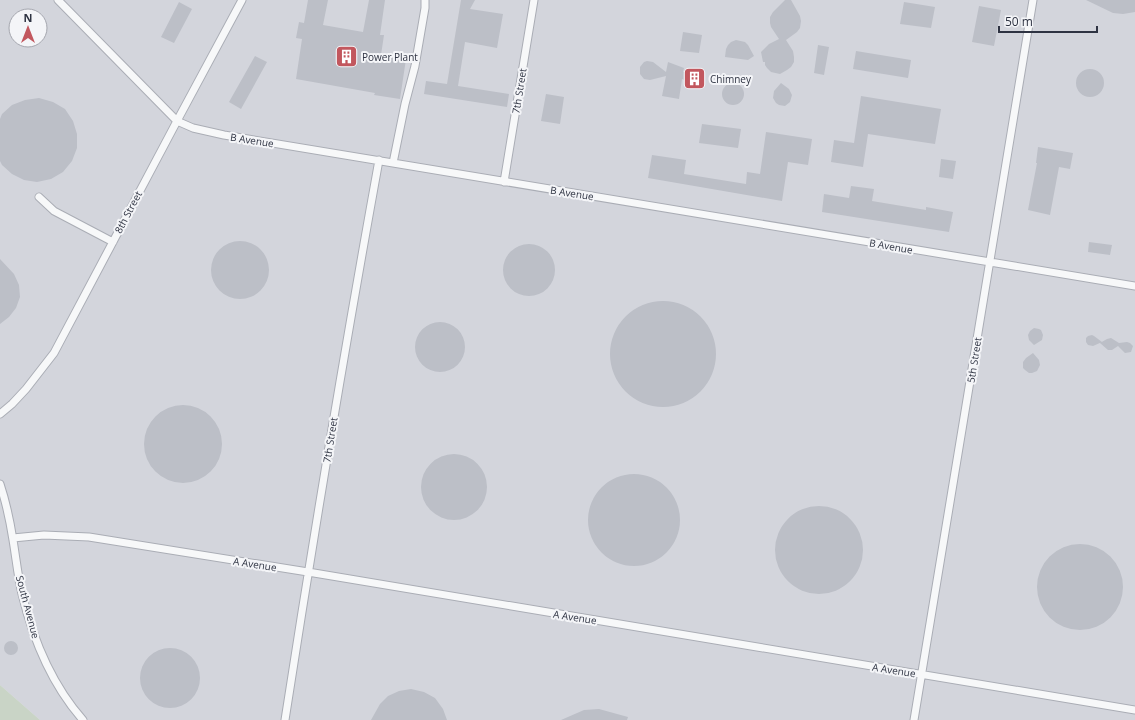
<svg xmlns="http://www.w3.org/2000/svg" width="1135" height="720" font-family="'Open Sans',sans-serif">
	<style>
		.built { fill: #d3d5dc; fill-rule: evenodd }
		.green { fill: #c9d4c6 }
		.building { fill: #bcbfc7 }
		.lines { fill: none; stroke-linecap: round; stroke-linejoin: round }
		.lane-casing { stroke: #aaadb5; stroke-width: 9 }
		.lane { stroke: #f7f8f9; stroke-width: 7 }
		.labels { text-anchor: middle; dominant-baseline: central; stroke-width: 4; stroke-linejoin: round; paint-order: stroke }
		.poi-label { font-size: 10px; fill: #2e3342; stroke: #f4f5f8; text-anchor: start }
		.street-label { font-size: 10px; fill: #2e3342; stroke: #f4f5f8 }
	</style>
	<rect width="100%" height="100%" fill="#e4e6eb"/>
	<!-- built -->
	<path class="built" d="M0,0H1135V720H40L0,685ZM16,16H40V40H16Z"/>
	<!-- green -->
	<path class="green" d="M0,685L40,720H0Z"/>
	<!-- building -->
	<path class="building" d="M308,0H328L323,25L363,32L369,0H385L380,35H384L381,55L406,59L400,99L374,95L375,93L296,79L302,39L296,38L299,22L304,23Z
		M461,0H475L470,9L503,14L497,48L465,42L458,86L509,94L507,107L424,94L426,81L447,84Z
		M785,0H791L800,16L801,21L800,28L797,32L786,40L793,51L794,57V62L791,67L787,70L780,74L771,72L767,68L765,65V62H763L761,52L769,44L779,39L771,27L770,23V17L773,12Z
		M1086,0H1135V12L1123,14L1113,13Z
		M179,2L192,9L174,43L161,37Z
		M904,2L935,7L931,28L900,24Z
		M979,6L1001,10L994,46L972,42Z
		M683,32L702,35L699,53L680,51Z
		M736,40L745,42L748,45L754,56L748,60L725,57L726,49L728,45L731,42Z
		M818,45L829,47L824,75L814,73Z
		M856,51L911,60L908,78L853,69Z
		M255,56L267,62L241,109L229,102Z
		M647,61L653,62L666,72L668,62L684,68L683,72L697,73L700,76V80L698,83L695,84L682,79L679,99L662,96L666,76L650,80L644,79L640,74V67L644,62Z
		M1076 83a14 14 0 1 1 28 0a14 14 0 1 1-28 0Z
		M722 94a11 11 0 1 1 22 0a11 11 0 1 1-22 0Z
		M781,83L789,89L792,95L790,102L785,106L779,105L776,103L773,98L774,91Z
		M546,94L564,97L560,124L541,121Z
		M861,96L941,109L935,144L868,134L863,167L831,162L834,140L854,143Z
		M39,98L53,102L65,109L73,121L77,134V148L72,161L63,172L51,179L37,182L24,180L12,174L2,165L0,161V119L2,114L12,105L25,100Z
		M702,124L741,129L738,148L699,143Z
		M766,132L812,139L808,165L788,162L782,201L648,178L652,155L686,160L684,174L746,184L747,172L760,174Z
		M1038,147L1073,153L1070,169L1059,167L1050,215L1028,210L1037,163H1036Z
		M941,159L956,161L953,179L939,177Z
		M851,186L874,189L872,201L926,210V207L953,212L949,232L822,212L824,194L849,198Z
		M211 270a29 29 0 1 1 58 0a29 29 0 1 1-58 0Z
		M1089,242L1112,245L1110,255L1088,252Z
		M503 270a26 26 0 1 1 52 0a26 26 0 1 1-52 0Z
		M0,259L14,274L19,285L20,297L16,308L9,317L0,324Z
		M610 354a53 53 0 1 1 106 0a53 53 0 1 1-106 0Z
		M415 347a25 25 0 1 1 50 0a25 25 0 1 1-50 0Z
		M1034,328L1039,329L1041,330L1043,335L1042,340L1034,345L1029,340L1028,335L1030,331Z
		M1092,335L1094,336L1102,342L1093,346L1088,345L1086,342V338L1088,336Z
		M1111,338L1119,343L1127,342L1130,343L1133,346L1131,352L1125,353L1118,346L1112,350H1108L1100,343L1107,339Z
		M1033,353L1039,360L1040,365L1037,371L1032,373H1029L1025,370L1023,368V362L1026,358Z
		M144 444a39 39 0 1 1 78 0a39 39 0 1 1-78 0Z
		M421 487a33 33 0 1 1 66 0a33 33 0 1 1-66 0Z
		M588 520a46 46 0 1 1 92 0a46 46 0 1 1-92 0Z
		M775 550a44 44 0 1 1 88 0a44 44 0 1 1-88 0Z
		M1037 587a43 43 0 1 1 86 0a43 43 0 1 1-86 0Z
		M4 648a7 7 0 1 1 14 0a7 7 0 1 1-14 0Z
		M140 678a30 30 0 1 1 60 0a30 30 0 1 1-60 0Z
		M411,689L424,692L435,698L443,709L447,720H371L380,704L388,696L399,691Z
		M599,709L628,717L627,720H561L584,710Z"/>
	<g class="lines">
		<defs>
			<path id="lane" d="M58,0L177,121L193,128L224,135L1135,286
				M393,163L405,104L415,66L425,8V0
				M504,182L534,0
				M39,197L54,211L113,242
				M0,414L12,404L26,389L54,353L177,121L242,0
				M0,484C6,502 10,521 13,540C16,558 18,577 22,594C33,639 52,685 83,720
				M13,538L44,535L89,537L308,572L1135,710
				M285,720C314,533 345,347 379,160
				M914,720L1033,0"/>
		</defs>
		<!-- lane casing -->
		<use href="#lane" class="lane-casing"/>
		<!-- lane -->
		<use href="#lane" class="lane"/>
	</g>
	<!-- icons -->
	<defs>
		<symbol id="building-square" viewBox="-11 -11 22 22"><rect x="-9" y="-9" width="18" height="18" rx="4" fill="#c2575e" stroke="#f4f5f8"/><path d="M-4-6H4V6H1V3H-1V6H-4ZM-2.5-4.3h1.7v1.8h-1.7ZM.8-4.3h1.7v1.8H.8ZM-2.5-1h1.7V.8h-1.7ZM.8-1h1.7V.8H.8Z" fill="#fff"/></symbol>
	</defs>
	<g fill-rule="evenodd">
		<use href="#building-square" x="334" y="44" width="25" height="25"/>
		<use href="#building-square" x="682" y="66" width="25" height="25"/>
	</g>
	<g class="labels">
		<!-- poi labels -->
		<g class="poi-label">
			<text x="362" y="57">Power Plant</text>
			<text x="710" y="79">Chimney</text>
		</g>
		<!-- street labels -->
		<g class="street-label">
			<text transform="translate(519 91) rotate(-81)">7th Street</text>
			<text transform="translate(252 140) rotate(9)">B Avenue</text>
			<text transform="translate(572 193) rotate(9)">B Avenue</text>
			<text transform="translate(128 212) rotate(-62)">8th Street</text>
			<text transform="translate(891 246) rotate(10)">B Avenue</text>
			<text transform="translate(974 360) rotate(-81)">5th Street</text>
			<text transform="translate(330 440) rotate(-81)">7th Street</text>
			<text transform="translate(255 564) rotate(9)">A Avenue</text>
			<text transform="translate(28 607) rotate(75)">South Avenue</text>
			<text transform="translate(575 617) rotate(9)">A Avenue</text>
			<text transform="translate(894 670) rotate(9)">A Avenue</text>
		</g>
	</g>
	<!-- north arrow -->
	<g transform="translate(28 28)"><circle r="19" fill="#f4f5f8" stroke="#a5a7af"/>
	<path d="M0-3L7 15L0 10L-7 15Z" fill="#c2575e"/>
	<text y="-6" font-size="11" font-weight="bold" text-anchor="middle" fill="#2e3342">N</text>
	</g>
	<!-- scale -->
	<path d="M999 26v6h98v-6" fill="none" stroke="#2e3342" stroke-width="2"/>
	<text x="1005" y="26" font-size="12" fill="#2e3342" stroke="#f4f5f8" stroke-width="3" paint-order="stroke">50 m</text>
</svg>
